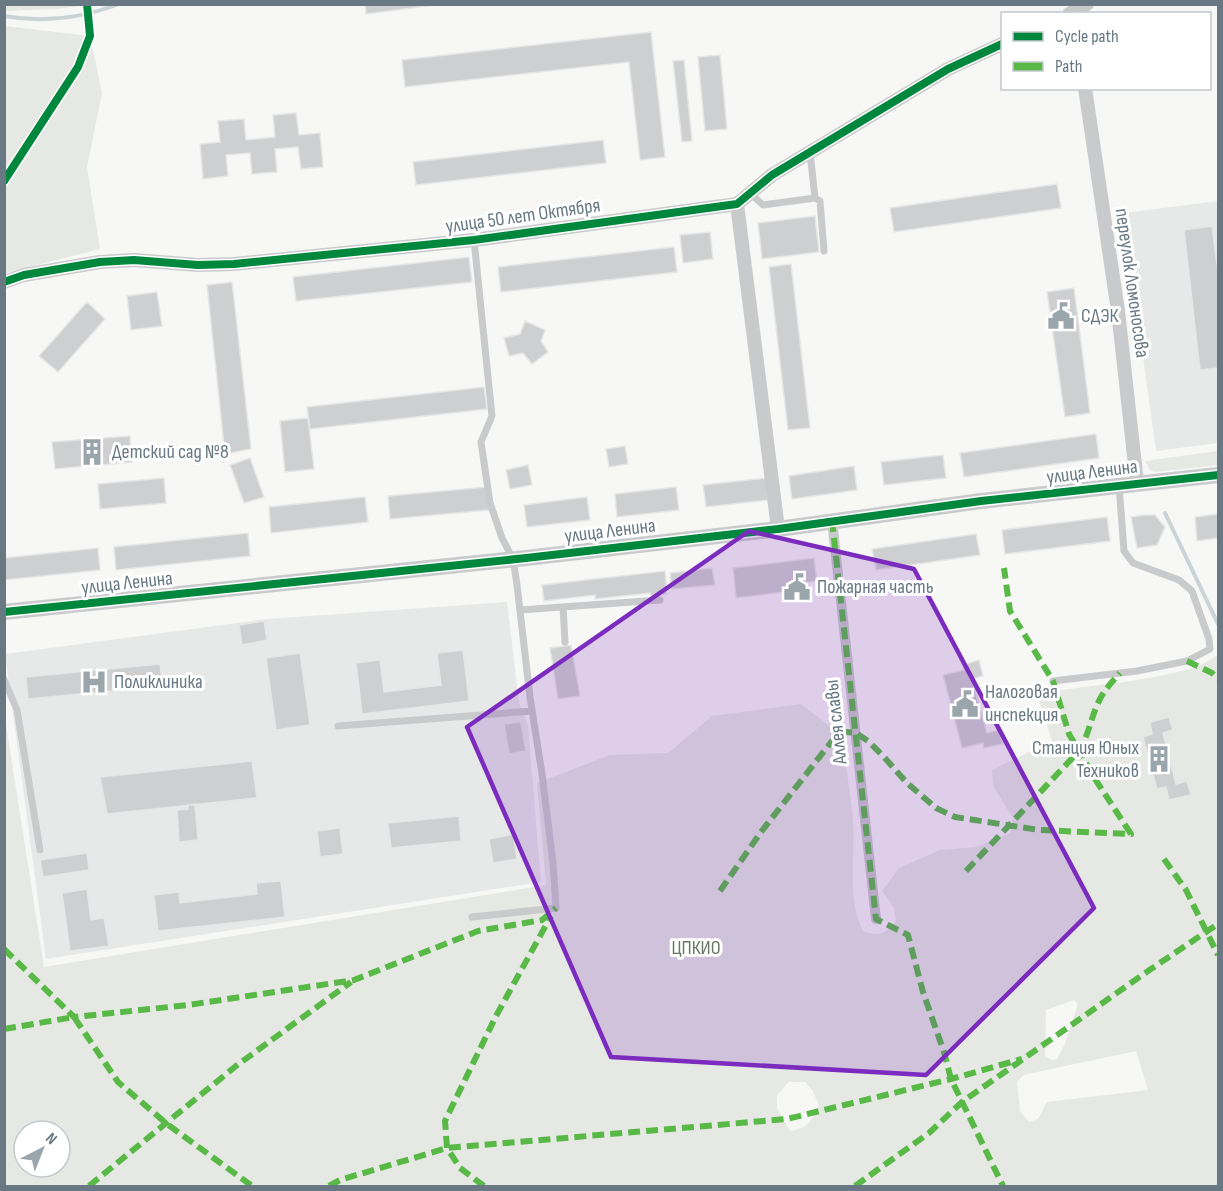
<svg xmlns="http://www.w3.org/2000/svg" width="1223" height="1191" font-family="'Sofia Sans Condensed',sans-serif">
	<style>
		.built { fill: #e7e8e8 }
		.green { fill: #e6e8e3; fill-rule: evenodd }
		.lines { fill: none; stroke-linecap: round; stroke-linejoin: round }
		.stream { stroke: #cad3d5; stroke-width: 4 }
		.building { fill: #cecfd0; stroke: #e6e6e6; stroke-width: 1.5 }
		.service { stroke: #c9cacb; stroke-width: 7 }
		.pedestrian { stroke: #c9cacb; stroke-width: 10 }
		.minor { stroke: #c9cacb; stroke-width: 14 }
		.tertiary { stroke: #c9cacb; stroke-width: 16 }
		.quiet { stroke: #58b947; stroke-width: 6; stroke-dasharray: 12 6; stroke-linecap: butt }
		.cycleway-casing { stroke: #fff; stroke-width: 11 }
		.cycleway { stroke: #00873e; stroke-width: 8 }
		.marked { fill: #7b2cbf; fill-opacity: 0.2; stroke: #7b2cbf; stroke-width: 4.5; stroke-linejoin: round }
		.labels { text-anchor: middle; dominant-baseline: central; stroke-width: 6; stroke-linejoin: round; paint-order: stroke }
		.street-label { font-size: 20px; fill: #687984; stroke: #fff }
		.poi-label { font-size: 20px; fill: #687984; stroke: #fff; text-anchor: start }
		.park-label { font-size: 20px; fill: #677763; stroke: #fff }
	</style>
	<rect width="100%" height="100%" fill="#f7f7f6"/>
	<!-- built -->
	<path class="built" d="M1218,201V443L1156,451L1123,213Z
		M507,602L519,702L528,725L541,882L46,959L5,654L267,619Z"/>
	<!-- green -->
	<path class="green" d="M5,4H86V5L57,9L5,11Z
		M5,26L90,36L102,93L87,167L100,249L5,273Z
		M1218,451V465L1155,472L1150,470L1145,461Z
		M1218,655V1186H5L4,712L44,967L546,885L537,783L610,755L668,753L712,716L801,704L840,734C845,762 851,792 853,821C856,859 846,896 863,931C879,937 885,934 896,921L894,908L882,891L899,868L940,850L976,847L1010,833L1013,818L993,786L992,770L1052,741L1037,694C1087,685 1140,683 1189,669C1199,667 1209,660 1218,655ZM1074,1000L1078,1004L1065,1044L1057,1059L1051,1060L1045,1056L1046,1010ZM1136,1051L1148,1090L1047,1102L1038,1119L1029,1122L1020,1111L1017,1082L1023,1075ZM789,1082H805L813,1091L819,1105C812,1121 808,1128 790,1131L777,1108V1095ZM24,1131H60V1167H24Z"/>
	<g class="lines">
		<!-- stream -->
		<path class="stream" d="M4,16C43,23 82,18 119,4
			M1165,513L1218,624"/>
	</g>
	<!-- building -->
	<path class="building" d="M365,4H442L366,14Z
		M651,32L665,157L640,160L629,62L405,87L402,60Z
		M720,55L727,129L705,131L698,57Z
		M684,60L692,141L682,142L673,61Z
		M296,113L299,135L320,133L323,167L301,169L298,147L275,149L277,172L252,174L250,153L226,155L228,176L203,179L200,144L220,142L218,121L244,119L246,140L275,137L273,115Z
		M603,140L606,163L416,185L413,162Z
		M1057,184L1061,208L894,232L890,208Z
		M815,216L819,252L762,259L758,223Z
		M1212,226L1218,272V368L1200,370L1184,230Z
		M710,232L713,259L683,263L680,235Z
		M674,247L677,272L501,292L498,267Z
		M469,257L472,282L296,301L293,277Z
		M791,264L810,428L788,430L769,267Z
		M232,282L251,449L225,454L207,285Z
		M1074,288L1090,413L1065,417L1047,292Z
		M157,292L162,326L131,330L127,296Z
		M87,302L105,319L58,372L39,356Z
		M525,321L545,330L541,341L548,352L532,364L523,353L509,356L504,338L520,334Z
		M484,387L487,409L310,429L307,407Z
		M308,418L314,469L285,472L280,421Z
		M1096,434L1099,458L964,477L960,453Z
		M130,436L132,462L55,469L52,442Z
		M625,446L628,464L609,467L606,449Z
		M943,455L946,478L884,485L881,462Z
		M250,458L264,497L244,503L230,465Z
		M528,465L532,485L510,489L506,470Z
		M854,466L857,490L792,499L789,476Z
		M164,478L166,503L100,509L98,484Z
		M766,478L768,500L706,507L703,485Z
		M487,487L489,510L390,519L388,496Z
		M676,487L679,510L617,517L615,494Z
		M365,497L368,522L271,533L269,507Z
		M587,497L590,520L527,527L524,505Z
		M1218,514V538L1197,541L1195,517Z
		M1145,515H1155L1165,527L1157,545L1137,548L1131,517Z
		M1107,517L1110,541L1005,554L1002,530Z
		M248,533L250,556L116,570L114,547Z
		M976,534L980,555L876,570L872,549Z
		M98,548L100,570L4,580V558Z
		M814,558L817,581L792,584L793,591L736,598L733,568Z
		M712,568L715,585L672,589L670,573Z
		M665,571L667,594L651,596L650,593L595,599V595L544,601L542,585Z
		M264,621L267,640L242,645L239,625Z
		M571,645L580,696L558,699L550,648Z
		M463,650L469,701L362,714L356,663L380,660L384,692L441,685L437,653Z
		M300,653L310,725L276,730L266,658Z
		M979,660L983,676L972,679L987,733L999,730L1003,744L984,748L983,743L962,748L943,675L964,670L963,665Z
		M160,664L163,686L28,699L26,677Z
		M1169,717L1173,730L1163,733L1176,784L1187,781L1191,795L1169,800L1166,787L1157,789L1143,737L1152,734L1150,722Z
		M521,722L526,751L509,754L504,724Z
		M252,761L257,798L107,814L100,777Z
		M195,804L198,840L179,842L177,810L188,809V805Z
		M459,816L461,841L391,848L388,823Z
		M340,828L343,854L320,857L317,831Z
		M513,834L517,859L493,863L489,839Z
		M87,853L89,870L43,877L40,860Z
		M281,881L285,917L158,931L154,895L179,892L180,903L257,894L256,883Z
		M87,889L91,920L104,918L109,946L70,951L62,893Z"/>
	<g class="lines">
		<!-- service -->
		<path class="service" d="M810,152L815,198
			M750,193L763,205L815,198L820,201L824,251
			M563,607L565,642
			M520,610L660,600
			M4,679L17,710L40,850
			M1053,681L1137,671L1187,661L1210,649L1209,639L1192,591L1179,580L1133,563L1124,551L1119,485
			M338,726L532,711
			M472,917L556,908L553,863L542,774L530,697L517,585L513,559L502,538L490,503L481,442L492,416L474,240"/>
		<!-- pedestrian -->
		<path class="pedestrian" d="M832,520L876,919"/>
		<!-- minor -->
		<path class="minor" d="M1069,14L1087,4
			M1085,88L1118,311L1137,483
			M737,204L778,529
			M4,282L24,275L100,262L134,260L198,265L234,264L474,240L737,204L772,175L948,69L1002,44"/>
		<!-- tertiary -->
		<path class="tertiary" d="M4,612L526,558L778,529L981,501L1218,475"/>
		<!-- quiet -->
		<path class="quiet" d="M832,520L876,919L908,935L923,992L944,1052L951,1079L1003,1186
			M1187,661L1212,673L1218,679
			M1164,859L1186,890L1218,955
			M966,871L1079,751C1089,735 1091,716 1100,699C1105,689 1113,681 1120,673
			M720,891L761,832L832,741L846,732L856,733L868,741L884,757L907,783L936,808L955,817L1039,830L1131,834L1097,782L1069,734L1053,681L1010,611L1004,568
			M4,949L74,1017L188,1005L354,980L478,931L542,920L556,908
			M4,1029L74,1017L118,1082L167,1124L252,1186
			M89,1186L236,1066L351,982
			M329,1186L340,1180L447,1148L787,1119L951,1079L1022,1059
			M484,1186L460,1168L447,1148L445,1121L496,1016L551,916
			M855,1186L929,1133L962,1102L1148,971L1218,924"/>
		<defs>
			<path id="cycleway" d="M4,181L78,67L90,36L87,4
				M4,282L24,275L100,262L134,260L198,265L234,264L474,240L737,204L772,175L948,69L1002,44
				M4,612L526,558L778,529L981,501L1218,475"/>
		</defs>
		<!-- cycleway casing -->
		<use href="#cycleway" class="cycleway-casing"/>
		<!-- cycleway -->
		<use href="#cycleway" class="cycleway"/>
	</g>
	<!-- marked area -->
	<path class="marked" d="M749,531L914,569L1094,908L926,1075L611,1057L467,727Z"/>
	<!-- icons -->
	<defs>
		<symbol id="civic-bare" viewBox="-9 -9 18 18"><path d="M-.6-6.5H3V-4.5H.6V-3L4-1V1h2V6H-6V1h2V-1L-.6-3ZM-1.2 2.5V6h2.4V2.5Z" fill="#9aa5ac" stroke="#fff" stroke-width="2.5" paint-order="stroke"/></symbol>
		<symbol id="building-bare" viewBox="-9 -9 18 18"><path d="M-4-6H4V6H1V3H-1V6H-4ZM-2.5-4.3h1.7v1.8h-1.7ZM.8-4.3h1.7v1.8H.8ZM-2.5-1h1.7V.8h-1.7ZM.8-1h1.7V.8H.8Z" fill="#9aa5ac" stroke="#fff" stroke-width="2.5" paint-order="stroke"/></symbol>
		<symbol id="hospital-bare" viewBox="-9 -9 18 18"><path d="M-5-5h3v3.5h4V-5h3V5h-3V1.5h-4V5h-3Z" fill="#9aa5ac" stroke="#fff" stroke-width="2.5" paint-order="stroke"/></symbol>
	</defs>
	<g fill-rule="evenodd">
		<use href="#civic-bare" x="1042" y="297" width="38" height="38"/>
		<use href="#building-bare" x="73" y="433" width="38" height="38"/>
		<use href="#civic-bare" x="778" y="568" width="38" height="38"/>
		<use href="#hospital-bare" x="75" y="663" width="38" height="38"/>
		<use href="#civic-bare" x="946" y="685" width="38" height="38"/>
		<use href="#building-bare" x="1140" y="740" width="38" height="38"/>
	</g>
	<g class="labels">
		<!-- street labels -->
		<g class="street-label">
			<text transform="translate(523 216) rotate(-8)">улица 50 лет Октября</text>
			<text transform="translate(1132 283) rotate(82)">переулок Ломоносова</text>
			<text transform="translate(1092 472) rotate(-7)">улица Ленина</text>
			<text transform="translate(610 531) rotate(-7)">улица Ленина</text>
			<text transform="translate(127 583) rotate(-6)">улица Ленина</text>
			<text transform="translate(836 722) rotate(-96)">Аллея славы</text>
		</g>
		<!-- poi labels -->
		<g class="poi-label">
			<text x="1081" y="316">СДЭК</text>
			<text x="112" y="452">Детский сад №8</text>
			<text x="817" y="587">Пожарная часть</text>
			<text x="114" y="682">Поликлиника</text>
			<text x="985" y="692">Налоговая<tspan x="985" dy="23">инспекция</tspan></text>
			<text x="1139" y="748" text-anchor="end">Станция Юных<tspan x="1139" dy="23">Техников</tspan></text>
		</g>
		<!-- park labels -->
		<g class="park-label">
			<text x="696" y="948">ЦПКИО</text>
		</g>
	</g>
	<!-- border -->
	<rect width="1223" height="1191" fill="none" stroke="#687984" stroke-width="12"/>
	<!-- legend -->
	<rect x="1001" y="12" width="210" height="78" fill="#ffffff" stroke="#c3c9ce" stroke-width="1.5"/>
	<rect x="1013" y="32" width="30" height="9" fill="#00873e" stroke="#c3c9ce" stroke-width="1.5"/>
	<text x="1055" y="42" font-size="18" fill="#687984">Cycle path</text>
	<rect x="1013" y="62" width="30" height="9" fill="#58b947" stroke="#c3c9ce" stroke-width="1.5"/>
	<text x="1055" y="72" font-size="18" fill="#687984">Path</text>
	<!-- north arrow -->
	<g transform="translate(42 1149) rotate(42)"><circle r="28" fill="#ffffff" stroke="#c3c9ce" stroke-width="1.5"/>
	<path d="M0-4.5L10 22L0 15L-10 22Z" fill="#9aa5ac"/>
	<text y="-9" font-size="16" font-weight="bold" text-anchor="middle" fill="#687984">N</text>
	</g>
</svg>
